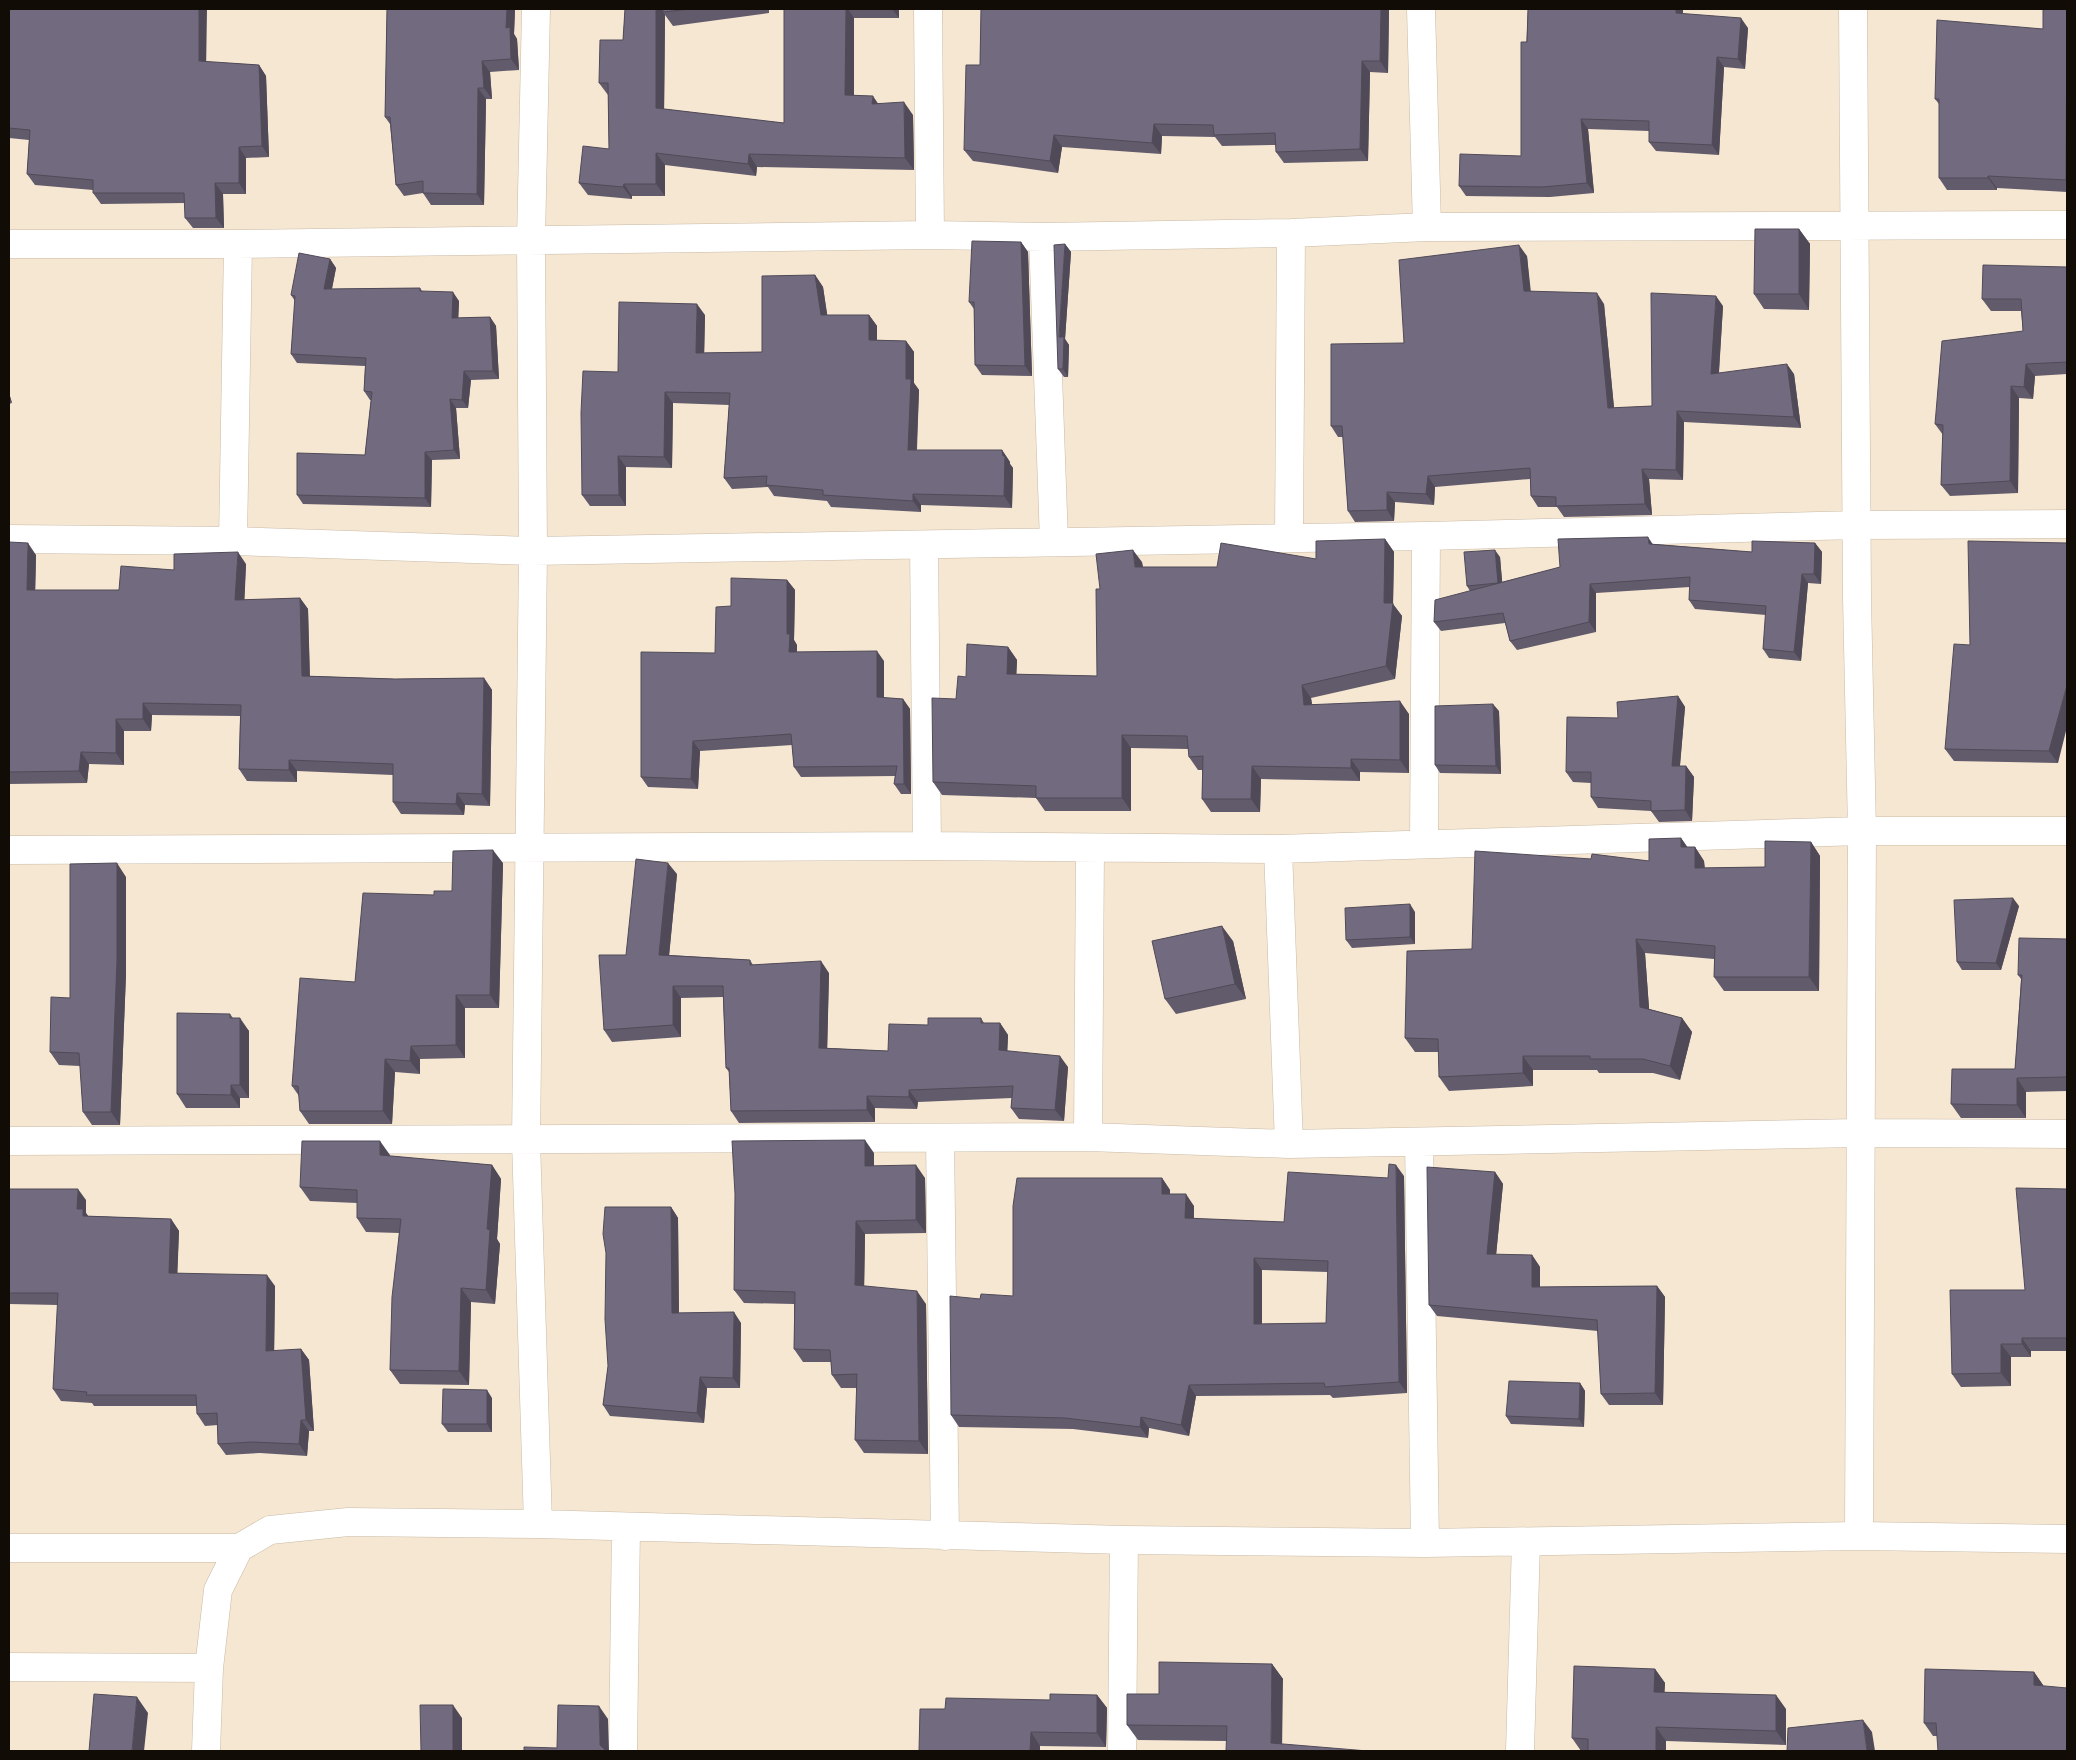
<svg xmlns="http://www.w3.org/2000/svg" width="2076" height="1760" font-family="'Varela Round',sans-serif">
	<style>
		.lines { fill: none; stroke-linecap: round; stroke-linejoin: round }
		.minor-casing { stroke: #c9baa6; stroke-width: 29 }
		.minor { stroke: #fff; stroke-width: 28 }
		.wall { fill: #625b6c; fill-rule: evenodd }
		.shaded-wall { fill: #504a58 }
		.building { fill: #726a7e; stroke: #504a58; fill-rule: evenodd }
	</style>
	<rect width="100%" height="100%" fill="#f6e7d2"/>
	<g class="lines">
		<defs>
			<path id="minor" d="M536,9L531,239L533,551L526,1141L538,1524
				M928,9L930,235
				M1421,9L1427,227
				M1853,9L1857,598L1862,831L1859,1536
				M1043,237L1054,541
				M9,244H238L930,235L1043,237L1291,233L1427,227L2067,225
				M1289,537L1291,233
				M9,539L233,541L533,551L1426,536L1857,525L2067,524
				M233,541L238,244
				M924,545L927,846
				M1424,842L1426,536
				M1278,849L1289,1144
				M9,850L927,846L1278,849L1862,831H2067
				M1088,1137L1090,848
				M940,1138L945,1536
				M9,1141L1088,1137L1289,1144L1859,1133L2067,1134
				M1419,1142L1425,1543
				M9,1548H239
				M9,1667L209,1668
				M206,1751L209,1668L218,1590L239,1548L270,1530L348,1522L538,1524L1124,1540L1425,1543L1859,1536L2067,1539
				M623,1751L626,1527
				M1122,1751L1124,1540
				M1520,1751L1526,1542"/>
		</defs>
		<!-- minor casing -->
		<use href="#minor" class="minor-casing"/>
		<!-- minor -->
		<use href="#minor" class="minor"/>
	</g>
	<!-- wall -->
	<path class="wall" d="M9,9L206,62L259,65L266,76L269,157L246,158V194H223L224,228H193L185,218V203L101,204L93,193V190L35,185L27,174L29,140L9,138Z
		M384,9H515L514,34L517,39L519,70L490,72L492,99H486L484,205H431L423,193L404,196L396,185L390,124L385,117L387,9Z
		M625,9H769V13L673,26L665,15L664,109L784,123V9H899V18H854V95L913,115L914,170L757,167L756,176L665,165V196H632V199L588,195L579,183L609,149L608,95L599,83L623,40Z
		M981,9H1389L1388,73L1370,72L1368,161L1284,163L1276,152V145L1222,146L1215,137L1162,136L1161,154L1062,147L1058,173L973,161L964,150L980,65Z
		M1528,9H1683V14L1748,28L1745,69L1724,67L1719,155L1656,151L1649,142V131L1588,129L1594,193L1550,197L1466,196L1459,186L1521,156Z
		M2067,9V192L1997,188V190H1947L1939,178V104L1935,99L2043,29Z
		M1799,229L1810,244L1809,310L1764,309L1754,294Z
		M1021,242L1028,252L1032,376L982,375L975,365L974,309L969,302Z
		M1065,244L1071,252L1065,339L1069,345L1068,377H1064L1058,369Z
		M1527,256L1530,291L1604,304L1614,408L1652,406L1723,306L1719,373L1794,374L1801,428L1684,422L1683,480L1649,479L1652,515L1564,517L1557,507H1538L1531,496L1530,479L1435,487L1434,505L1395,502L1394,521L1355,522L1348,511L1343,437H1338L1331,426L1404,343Z
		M330,259L336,268L332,289L420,288L422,291L459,301L458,318L490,317L496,326L499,379L471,380L468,408H456L460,459L432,460L431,507L303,504L297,495L365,455L371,400H370L364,391L365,366L297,363L291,354L295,301L291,295Z
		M2067,267V374L2035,376L2033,399L2019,398L2018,493L1950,496L1941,485L1943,435L1935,424L2023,331L2021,311H1991L1982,299Z
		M815,275L823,287L827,315H869L877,326V340L906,341L914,352V383L919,390L917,450H1002L1010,462V464L1013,468L1012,508L921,505V512L831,507L827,501L774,496L768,487L732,489L724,478L729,405L673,403L672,468L626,467V506H590L582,495L618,372L705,315L704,353L762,352Z
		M9,393L12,403L9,404Z
		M1385,539L1394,552L1393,604L1402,616L1395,679L1311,698L1312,704L1409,714V773L1360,772V781L1261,779L1260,812H1211L1202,799V770H1198L1189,757L1188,749L1131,748V811H1045L1036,798L942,795L933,782L956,699L966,677L1008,647L1017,660L1016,674L1097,676L1100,589L1142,562L1143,567H1217L1316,559Z
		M9,542L36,555L35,590H119L174,570L246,564L244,600L300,598L308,609L310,676L395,679L484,678L492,690L490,806L465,805L464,815L401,814L393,802V775L297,771V782L247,781L239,769L240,716L152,715L151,731H124V765L89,764L87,783L9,784Z
		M1815,543L1822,552L1821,584L1808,583L1801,661L1769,658L1763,649L1766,615L1695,609L1689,600L1690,587L1596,593V632L1517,650L1510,641L1505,623L1441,631L1434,622L1470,591L1467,586L1500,557L1502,582L1653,544L1752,552Z
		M2067,543L2058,763L1954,761L1945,749L1970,645Z
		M787,580L795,590L794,640L797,645V652L884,661V698L903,699L910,709L911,794H901L894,784L895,776L801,777L794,767L792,745L700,751L698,789L648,787L641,777L715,653L731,606Z
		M1678,696L1685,707L1680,766H1686L1694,777L1692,821L1659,822L1651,811L1598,808L1591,797V783L1573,782L1566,772L1618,718Z
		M1499,711L1501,774L1440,773L1435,765Z
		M1681,838L1687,847H1695L1704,861L1705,868L1765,867L1811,842L1820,856L1819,991H1724L1714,977V959L1645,953L1649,1009L1682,1018L1692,1032L1680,1080L1653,1073H1599L1597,1070H1533V1086L1449,1091L1439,1077V1052H1415L1405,1038L1472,949L1591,859L1649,861Z
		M503,863L499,1008H465V1058L420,1059V1074L395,1072L392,1124H309L300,1111L299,1096L292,1086L355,982L434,895L452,891Z
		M677,874L669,955L750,960L753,965L829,973L827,1048L888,1051L928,1025L981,1018L984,1023H1000L1008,1035L1007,1051L1068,1067L1064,1121L1019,1119L1011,1108L1012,1098L918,1102L917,1109L875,1108V1122L739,1123L731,1111L729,1072L726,1068L723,997L681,998V1037L612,1042L604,1030L626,955Z
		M126,877V974L120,1125H92L83,1112L80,1066L59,1065L50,1052L70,998Z
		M2019,906L2001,970H1962L1957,962Z
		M1415,912V944L1352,948L1346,940Z
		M2067,939V1091L2026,1092V1118H1961L1951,1104L2015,1069L2021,979L2018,975Z
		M1233,941L1246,999L1176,1014L1165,999Z
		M230,1014L233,1018L249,1031V1098H240V1108H186L177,1094Z
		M874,1153V1166L925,1178L926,1233L865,1234L864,1286L926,1304L928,1454L864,1453L855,1440L857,1388H841L832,1375L831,1362H803L794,1349V1304L744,1303L734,1290Z
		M390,1156L492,1165L501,1179L497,1239L500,1244L495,1304L471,1302L469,1385L400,1384L390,1370L399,1233L366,1232L357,1218V1203L310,1201L300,1187Z
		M1495,1172L1503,1184L1496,1255H1532L1540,1267V1287L1657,1286L1665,1297L1663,1405H1609L1601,1394L1598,1331L1437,1316L1429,1305Z
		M1404,1176L1407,1393L1333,1398L1330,1395L1196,1396L1189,1436L1149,1428L1148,1438L1073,1429L959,1427L951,1415L980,1299L1013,1296L1162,1178L1170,1190V1194L1194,1206V1219L1284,1222L1388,1178ZM1262,1270L1328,1272L1326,1323L1262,1324Z
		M9,1189L86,1200V1213L88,1216L171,1219L179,1231L177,1273L275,1286L274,1351L301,1349L309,1360L314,1431H309L307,1456L260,1453L226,1455L218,1444V1425L205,1426L197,1414V1406H94L92,1403L61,1401L53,1389L58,1305L9,1304Z
		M2067,1189V1351H2031V1357H2011V1386L1961,1387L1952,1374L2025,1290Z
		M671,1207L678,1218L679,1313L741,1323L740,1388H707L704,1423L610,1416L603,1405L608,1366Z
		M1580,1383L1585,1391L1584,1427L1511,1424L1506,1416Z
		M492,1398V1432H448L442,1424Z
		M1272,1664L1283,1679L1226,1741L1138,1740L1127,1725L1159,1694Z
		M1655,1669L1665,1683L1664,1692L1786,1709V1745L1666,1741V1751H1581L1572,1738Z
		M2034,1672L2043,1685V1686L1937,1736H1933L1924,1723Z
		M1097,1695L1107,1708L1106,1747L1040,1746V1751H919L1050,1700Z"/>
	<!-- shaded-wall -->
	<path class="shaded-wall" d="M199,9H207L206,72L199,61Z
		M507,9H515L514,34L517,39L519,70L511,59L506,28Z
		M656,9H665L663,12L665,15L664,121L656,108Z
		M846,9H848L854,18V107L845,95Z
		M892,9H899V18Z
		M1381,9H1389L1388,73L1380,61Z
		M1676,9H1683V23L1676,13Z
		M1741,18L1748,28L1745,69L1738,59Z
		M1717,57L1724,67L1719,155L1712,145Z
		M482,61L490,72L492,99L484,88Z
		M1362,61L1370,72L1368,161L1360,149Z
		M259,65L266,76L269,157L262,146Z
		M2067,79V182L2066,180V92Z
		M478,88L486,99L484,205L477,194Z
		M873,96L881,108L872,104Z
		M904,102L913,115L914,170L905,158Z
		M1581,119L1588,129L1594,193L1587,183Z
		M1154,124L1162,136L1161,154L1152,143Z
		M1054,135L1062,147L1058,173L1050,161Z
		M239,147L246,158V194L239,183Z
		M656,153L665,165V196L656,184Z
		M749,154L757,167L756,176L748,164Z
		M1988,176L1997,188V190L1988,178Z
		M215,183L223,194L224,228L216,218Z
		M624,184L632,196V199L623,187Z
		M1799,229L1810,244L1809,310L1799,294Z
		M1021,242L1028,252L1032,376L1025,366Z
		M1065,244L1071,252L1065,339L1069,345L1068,377L1063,369L1059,337Z
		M1519,245L1527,256L1532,302L1524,291Z
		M330,259L336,268L330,298L324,289Z
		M815,275L823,287L829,326L821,315Z
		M453,292L459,301L458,327L452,318Z
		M1597,293L1604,304L1615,418L1608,408Z
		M1716,296L1723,306L1718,385L1711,374Z
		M697,304L705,315L704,364L696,353Z
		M869,315L877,326V352L869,340Z
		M490,317L496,326L499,379L493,371Z
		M906,341L914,352V383L919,390L916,461L908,450L906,379Z
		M1787,364L1794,374L1801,428L1794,417Z
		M2026,364L2035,376L2033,399L2024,387Z
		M464,371L471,380L468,408L462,400Z
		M2011,386L2019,398L2018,493L2010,481Z
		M665,392L673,403L672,468L664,457Z
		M9,393L12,403L9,398Z
		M450,399L456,408L460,459L454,450Z
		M1677,411L1684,422L1683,480L1676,470Z
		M1002,450L1010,462V464L1013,468L1012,508L1004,496Z
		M425,452L432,460L431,507L425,498Z
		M618,456L626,467V506L619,495Z
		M1642,469L1649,479L1652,515L1645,504Z
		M1428,476L1435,487L1434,505L1426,494Z
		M1387,492L1395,502L1394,521L1387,510Z
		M913,494L921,505V512L913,501Z
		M1648,537L1654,546L1649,544Z
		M1385,539L1394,552L1393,604L1402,616L1395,679L1386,666L1384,603Z
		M28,543L36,555L35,602L27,590Z
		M1815,543L1822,552L1821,584L1814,574Z
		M1133,550L1142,562L1144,580L1135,567Z
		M1495,550L1500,557L1503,591L1498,583Z
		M238,552L246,564L244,612L235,600Z
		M1802,574L1808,583L1801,661L1794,652Z
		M787,580L795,590L794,640L797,645V662L789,652L787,634Z
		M1590,584L1596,593V632L1589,622Z
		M300,598L308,609L310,687L302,676Z
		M1008,647L1017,660L1016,687L1007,674Z
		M877,651L884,661V708L877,697Z
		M484,678L492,690L490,806L482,794Z
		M1302,685L1311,698L1314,718L1304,705Z
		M2067,685V727L2058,763L2049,751Z
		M1678,696L1685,707L1679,776L1672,766Z
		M903,699L910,709L911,794L904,784Z
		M1400,701L1409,714V773L1400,760Z
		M143,703L152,715L151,731L143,719Z
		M1493,704L1499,711L1501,774L1496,766Z
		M116,719L124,731V765L116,753Z
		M1122,735L1131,748V811L1122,798Z
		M693,741L700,751L698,789L691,779Z
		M81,752L89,764L87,783L79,771Z
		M1351,759L1360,772V781L1351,768Z
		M289,760L297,771V782L289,770Z
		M1252,766L1261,779L1260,812L1251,799Z
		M1686,766L1694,777L1692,821L1685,810Z
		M457,793L465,805L464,815L456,804Z
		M1681,838L1691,852L1681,847Z
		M1811,842L1820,856L1819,991L1809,977Z
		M1695,847L1704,861L1705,882L1695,868Z
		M493,850L503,863L499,1008L490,995Z
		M117,863L126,877V974L120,1125L111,1112Z
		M668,863L677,874L668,967L659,955Z
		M2013,898L2019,906L2001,970L1996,963Z
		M1410,904L1415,912V944L1410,937Z
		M1222,926L1233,941L1246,999L1235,984Z
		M1636,939L1645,953L1650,1021L1640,1007Z
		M821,961L829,973L827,1060L819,1048Z
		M673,986L681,998V1037L673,1025Z
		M456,995L465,1008V1058L456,1045Z
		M240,1018L249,1031V1098L240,1085Z
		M1682,1018L1692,1032L1680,1080L1670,1066Z
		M1000,1023L1008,1035L1007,1062L999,1050Z
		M411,1046L420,1059V1074L410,1061Z
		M1060,1056L1068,1067L1064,1121L1055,1110Z
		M1523,1056L1533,1070V1086L1523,1073Z
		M385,1059L395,1072L392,1124L383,1111Z
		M2017,1078L2026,1092V1118L2017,1105Z
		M231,1085L240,1098V1108L231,1095Z
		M909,1090L918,1102L917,1109L909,1097Z
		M867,1096L875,1108V1122L867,1110Z
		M865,1140L874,1153V1179L865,1166Z
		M380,1141L390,1155V1169L380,1155Z
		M492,1165L501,1179L497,1239L500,1244L495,1304L486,1290L487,1229Z
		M916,1165L925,1178L926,1233L916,1220Z
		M1396,1165L1404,1176L1407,1393L1399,1382Z
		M1495,1172L1503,1184L1495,1266L1487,1254Z
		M1162,1178L1170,1190V1206L1162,1194Z
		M78,1189L86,1200V1213L91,1220V1227L77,1209Z
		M1186,1194L1194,1206L1193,1230L1185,1218Z
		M671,1207L678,1218L679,1324L672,1313Z
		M171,1219L179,1231L177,1285L169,1273Z
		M856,1221L865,1234L864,1298L855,1285Z
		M1532,1255L1540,1267V1298L1532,1287Z
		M1254,1258L1262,1270V1335L1254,1324Z
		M267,1275L275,1286L274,1363L266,1351Z
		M1657,1286L1665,1297L1663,1405L1655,1393Z
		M461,1288L471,1302L469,1385L459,1371Z
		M917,1291L926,1304L928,1454L919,1441Z
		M734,1312L741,1323L740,1388L733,1378Z
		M2022,1338L2031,1351V1357L2022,1344Z
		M2001,1344L2011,1357V1386L2001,1373Z
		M301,1349L309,1360L314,1431L306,1420Z
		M700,1377L707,1388L704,1423L697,1413Z
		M1580,1383L1585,1391L1584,1427L1579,1419Z
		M1189,1385L1196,1396L1189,1436L1181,1425Z
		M487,1390L492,1398V1432L487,1424Z
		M1141,1417L1149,1428L1148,1438L1140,1427Z
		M301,1420L309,1431L307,1456L299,1444Z
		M1272,1664L1283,1679L1282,1751L1271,1743Z
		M1655,1669L1665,1683L1664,1706L1654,1692Z
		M2034,1672L2043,1685V1698L2034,1685Z
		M1097,1695L1107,1708L1106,1747L1097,1733Z
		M1776,1695L1786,1709V1745L1776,1731Z
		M137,1697L148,1713L144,1751H132Z
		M453,1705L462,1718V1751H453Z
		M599,1706L608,1719L609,1751H604L600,1745Z
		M1863,1720L1872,1732L1875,1751H1867Z
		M1656,1727L1666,1741V1751H1656Z
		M1031,1732L1040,1746V1751H1030Z"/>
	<!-- building -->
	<path class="building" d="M9,9H199V61L259,65L262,146L239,147V183H215L216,218H185L184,193H93V180L27,174L30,130L9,128Z
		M387,9H507L506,28L510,27L511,59L482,61L484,88H478L477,194L423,193V181L396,185L390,117H385Z
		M625,9H656V108L784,123V9H846L845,95L873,96L872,104L904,102L905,158L749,154L748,164L656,153V184H624L623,187L579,183L583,146L609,149L608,83H599L600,40H623Z
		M663,9H691L663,12Z
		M981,9H1381L1380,61H1362L1360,149L1276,152L1275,133L1214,135L1213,125L1154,124L1152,143L1054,135L1050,161L964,150L966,65H980Z
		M1528,9H1676V13L1741,18L1738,59L1717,57L1712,145L1649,142V121L1581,119L1587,183L1543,187L1459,186L1460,154L1521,156V42H1527Z
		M2043,9H2067L2066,180L1988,176V178H1939V99H1935L1937,20L2043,29Z
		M1755,229H1799V294H1754Z
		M972,241L1021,242L1025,366L975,365L974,302H969Z
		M1065,244L1059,337H1064L1063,369H1058L1054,245Z
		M1519,245L1524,291L1597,293L1608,408L1652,406L1651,293L1716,296L1711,374L1787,364L1794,417L1677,411L1676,470L1642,469L1645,504L1556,506V497L1531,496L1530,468L1428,476L1426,494L1387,492V510L1348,511L1342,426H1331V344L1404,343L1399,260Z
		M299,253L330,259L324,289L420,288V291L453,292L452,318L490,317L493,371H464L462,400L450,399L454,450L425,452V498L297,495V453L365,455L372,392L364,391L366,358L291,354L295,296L291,295Z
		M1983,265L2067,267V362L2026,364L2024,387L2011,386L2010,481L1941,485L1943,425L1935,424L1942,341L2023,331L2021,299H1982Z
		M815,275L821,315H869V340L906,341V379H911L908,450H1002L1003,456H1005L1004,496L913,494V501L823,495V490L766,485L767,476L724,478L730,393L665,392L664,457L618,456L619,495H582L581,413L583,371L618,372L619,302L697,304L696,353L762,352V276Z
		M1648,537L1649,544L1752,552V541L1815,543L1814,574H1802L1794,652L1763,649L1766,606L1689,600L1690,577L1590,584L1589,622L1510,641L1503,613L1434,622L1435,600L1560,567L1558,539Z
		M1385,539L1384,603H1393L1386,666L1302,685L1304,705L1400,701V760L1351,759V768L1252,766L1251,799H1202L1203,756L1189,757L1187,736L1122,735V798H1036V786L933,782L932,698L956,699L958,676L966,677L967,644L1008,647L1007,674L1097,676L1096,589H1100L1096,554L1133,550L1135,567H1217L1221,543L1316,559V541Z
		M1968,541L2067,543V685L2049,751L1945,749L1954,644L1970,645Z
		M9,542L28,543L27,590H119L121,566L174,570V554L238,552L235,600L300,598L302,676L395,679L484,678L482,794L457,793L456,804L393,802V764L289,760V770L239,769L241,705L143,703V719H116V753L81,752L79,771L9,772Z
		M1495,550L1498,583L1467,586L1464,552Z
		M731,578L787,580V634H790L789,652L877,651V697L903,699L904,784H894L897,766L794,767L791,734L693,741L691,779L641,777V652L715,653L716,607L731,606Z
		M1678,696L1672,766H1686L1685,810L1651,811V801L1591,797V772H1566L1567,717L1618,718L1617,702Z
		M1493,704L1496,766L1435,765V706Z
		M1681,838V847H1695V868L1765,867V841L1811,842L1809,977H1714L1715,946L1636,939L1640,1007L1682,1018L1670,1066L1643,1059H1590V1056H1523V1073L1439,1077L1438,1039L1405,1038L1407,951L1472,949L1475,851L1591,859L1592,854L1649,861V839Z
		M493,850L490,995H456V1045L411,1046L410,1061L385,1059L383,1111H300L298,1086H292L300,978L355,982L363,893L434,895V891H452L453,851Z
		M636,859L668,863L659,955L750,960V965L821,961L819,1048L888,1051L889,1024L928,1025V1018H981V1023H1000L999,1050L1060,1056L1055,1110L1011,1108L1013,1086L909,1090V1097L867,1096V1110L731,1111L729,1068H726L723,986H673V1025L604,1030L599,955H626Z
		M117,863V961L111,1112H83L79,1053L50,1052L51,997L70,998V864Z
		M2013,898L1996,963L1957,962L1954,900Z
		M1410,904V937L1346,940L1345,908Z
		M1222,926L1235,984L1165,999L1152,941Z
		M2019,938L2067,939V1077L2017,1078V1105L1951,1104L1952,1069H2015L2022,975H2018Z
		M177,1013L230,1014V1018H240V1085H231V1095L177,1094Z
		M865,1140V1166L916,1165V1220L856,1221L855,1285L917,1291L919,1441L855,1440L857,1374L832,1375L830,1350L794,1349L795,1292L734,1290L735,1194L732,1141Z
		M302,1141H380V1155L492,1165L487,1229L490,1230L486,1290L461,1288L459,1371L390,1370L392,1297L401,1219L357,1218V1190L300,1187Z
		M1389,1164L1396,1165L1399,1382L1325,1387L1324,1383L1189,1385L1181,1425L1141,1417L1140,1427L1065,1418L951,1415L950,1296L980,1299L981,1294L1013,1296V1206L1017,1178H1162V1194H1186L1185,1218L1284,1222L1288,1172L1388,1178ZM1254,1258L1328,1261L1326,1323L1254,1324Z
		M1427,1167L1495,1172L1487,1254L1532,1255V1287L1657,1286L1655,1393L1601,1394L1597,1320L1429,1305Z
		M2016,1188L2067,1189V1338H2022V1344H2001V1373L1952,1374L1950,1290H2025Z
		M9,1189H78L77,1209H83V1216L171,1219L169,1273L267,1275L266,1351L301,1349L306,1420H301L299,1444L252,1442L218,1444L217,1413L197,1414L196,1395H86L87,1392L53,1389L58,1293H9Z
		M605,1207H671L672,1313L734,1312L733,1378L700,1377L697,1413L603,1405L608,1366L605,1319L606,1253L603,1234Z
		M1509,1381L1580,1383L1579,1419L1506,1416Z
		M443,1389L487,1390V1424H442Z
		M1159,1662L1272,1664L1271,1743L1368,1751H1226L1227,1726L1127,1725V1694H1159Z
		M1574,1666L1655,1669L1654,1692L1776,1695V1731L1656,1727V1751H1588V1739L1572,1738Z
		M1925,1669L2034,1672V1685L2067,1688V1751H1938L1936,1723H1924Z
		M94,1694L137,1697L132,1751H89Z
		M1050,1694L1097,1695V1733L1031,1732L1030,1751H919L920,1709H945L946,1698L1050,1700Z
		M420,1705H453V1751H421Z
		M558,1705L599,1706L600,1745L606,1751H524V1747L557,1748Z
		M1863,1720L1867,1751H1787L1788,1728Z"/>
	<!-- border -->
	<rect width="2076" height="1760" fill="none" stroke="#110c06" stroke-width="20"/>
</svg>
